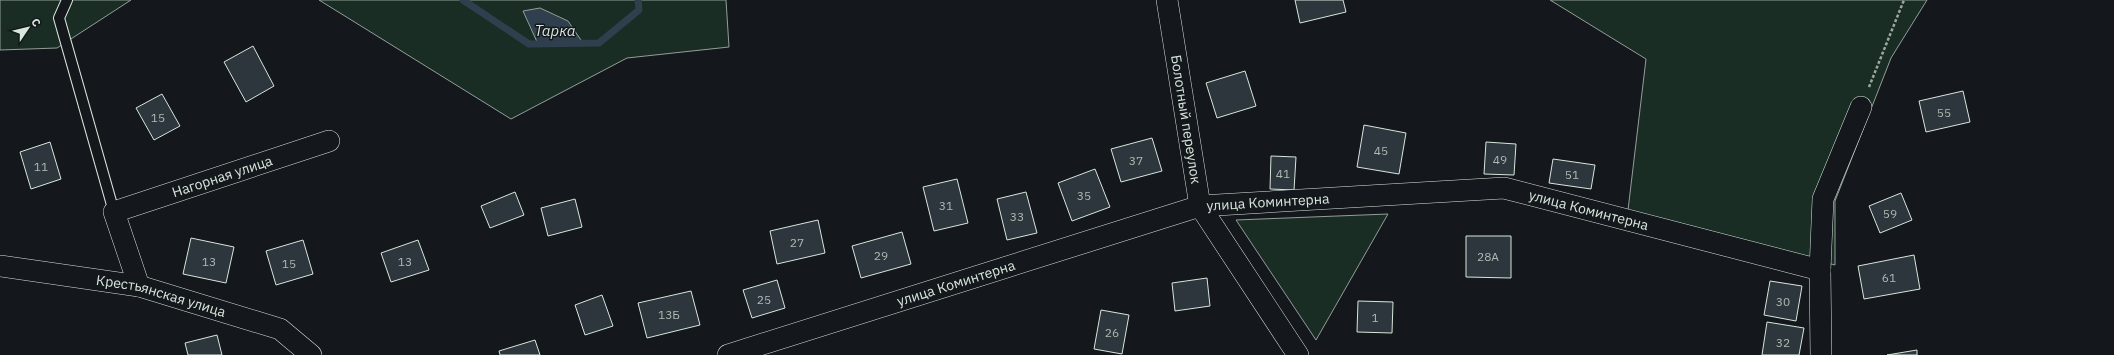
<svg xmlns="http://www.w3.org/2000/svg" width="2114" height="355" font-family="'IBM Plex Sans',sans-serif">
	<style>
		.green { fill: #1a2d24; stroke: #939e99 }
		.water { fill: #2f3f4d; stroke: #939e99 }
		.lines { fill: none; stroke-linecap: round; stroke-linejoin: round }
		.stream { stroke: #2f3f4d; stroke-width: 7 }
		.building { fill: #2c363c; stroke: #d8e6dc }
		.service-casing { stroke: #d8e6dc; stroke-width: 12 }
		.minor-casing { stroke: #d8e6dc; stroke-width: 22 }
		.path { stroke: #9da8a2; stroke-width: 2.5; stroke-dasharray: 3 2; stroke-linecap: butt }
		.service { stroke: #14181c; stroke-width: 10 }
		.minor { stroke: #14181c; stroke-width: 21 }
		.labels { text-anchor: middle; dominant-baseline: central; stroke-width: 3; stroke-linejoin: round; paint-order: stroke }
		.number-label { font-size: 12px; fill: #adbab4 }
		.street-label { font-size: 14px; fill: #d8e6dc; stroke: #14181c }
		.water-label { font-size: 15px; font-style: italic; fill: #d8e6dc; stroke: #14181c }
	</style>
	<rect width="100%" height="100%" fill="#14181c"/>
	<!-- green -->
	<path class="green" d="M0,0H131L57,48L0,50Z
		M319,0H726L729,47L627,58L511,119Z
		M1550,0H1927L1891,58L1835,201V265L1628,210L1646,59Z
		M1388,214L1316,340L1236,220Z"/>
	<!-- water -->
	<path class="water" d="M540,8L568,21L583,43L538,44L523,11Z"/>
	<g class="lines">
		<!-- stream -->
		<path class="stream" d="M463,0L529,44L599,43L639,10L638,0"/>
	</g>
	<!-- building -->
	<path class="building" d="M1295,0H1343L1346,12L1300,23Z
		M253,46L274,86L246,102L224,62Z
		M1245,71L1256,106L1217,118L1206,83Z
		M1963,91L1970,122L1926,132L1919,101Z
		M162,94L180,126L154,140L136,108Z
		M1364,125L1406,133L1399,174L1357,167Z
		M1152,138L1162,171L1121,182L1111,149Z
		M50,142L61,179L31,189L20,152Z
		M1486,142L1516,144L1514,175L1484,174Z
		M1271,156L1296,157L1294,190L1270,189Z
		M1553,159L1595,165L1591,189L1549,183Z
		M1095,169L1110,207L1072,221L1058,183Z
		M957,179L968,223L934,231L923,187Z
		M515,192L524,215L490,228L481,206Z
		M1026,192L1037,233L1007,240L997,199Z
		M1901,193L1912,220L1880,233L1869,206Z
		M575,199L582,227L548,236L541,208Z
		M818,220L825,253L777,264L770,231Z
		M902,232L911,264L861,278L852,246Z
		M1466,236H1511V278L1466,277Z
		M191,238L234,247L226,283L183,274Z
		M303,240L313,274L276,285L266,251Z
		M418,240L429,270L391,282L381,253Z
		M1914,255L1920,289L1864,299L1858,266Z
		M1207,278L1210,306L1175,311L1172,283Z
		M777,280L785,308L752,318L743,290Z
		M1770,281L1802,286L1796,321L1764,315Z
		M691,291L700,325L647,338L638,303Z
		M602,295L613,326L585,335L575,305Z
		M1358,301L1393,302L1392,333L1357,332Z
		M1101,310L1129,315L1122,354L1094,349Z
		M1767,322L1804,328L1799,355H1762Z
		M217,335L222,355H188L185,343Z
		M535,340L540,355H500L499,351Z
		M1917,350V355H1887Z"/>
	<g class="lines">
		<defs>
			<path id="service" d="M67,0L59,18L114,212"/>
			<g id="minor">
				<path id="s1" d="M1167,0L1200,206L1298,355"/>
				<path id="s2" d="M0,266L139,286L280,329L311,355"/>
				<path id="s3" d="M139,286L114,212L329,141"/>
				<path id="s4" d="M728,355L1200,206L1504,188L1820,270"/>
				<path d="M1821,355L1820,270L1823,199L1861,107"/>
			</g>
		</defs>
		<!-- service casing -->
		<use href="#service" class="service-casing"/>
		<!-- minor casing -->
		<use href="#minor" class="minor-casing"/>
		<!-- path -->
		<path class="path" d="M1869,87L1904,0"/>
		<!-- service -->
		<use href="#service" class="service"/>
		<!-- minor -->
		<use href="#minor" class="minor"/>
	</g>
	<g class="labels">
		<!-- number labels -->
		<g class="number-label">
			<text x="1944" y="112">55</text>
			<text x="158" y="117">15</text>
			<text x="1381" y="150">45</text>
			<text x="1500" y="159">49</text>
			<text x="1136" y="160">37</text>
			<text x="41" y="166">11</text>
			<text x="1283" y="173">41</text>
			<text x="1572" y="174">51</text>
			<text x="1084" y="195">35</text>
			<text x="946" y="205">31</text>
			<text x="1890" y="213">59</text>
			<text x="1017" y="216">33</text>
			<text x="797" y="242">27</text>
			<text x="881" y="255">29</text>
			<text x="1488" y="256">28А</text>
			<text x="209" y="261">13</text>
			<text x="405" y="261">13</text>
			<text x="289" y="263">15</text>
			<text x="1889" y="277">61</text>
			<text x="764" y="299">25</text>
			<text x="1783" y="301">30</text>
			<text x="669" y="314">13Б</text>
			<text x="1375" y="317">1</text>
			<text x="1112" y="332">26</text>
			<text x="1783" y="342">32</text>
		</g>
		<!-- street labels -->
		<g class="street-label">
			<text stroke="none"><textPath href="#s1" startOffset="121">Болотный переулок</textPath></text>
			<text stroke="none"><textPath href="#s3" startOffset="192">Нагорная улица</textPath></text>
			<text stroke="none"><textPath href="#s4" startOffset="563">улица Коминтерна</textPath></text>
			<text stroke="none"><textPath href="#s4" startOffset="887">улица Коминтерна</textPath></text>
			<text stroke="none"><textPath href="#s4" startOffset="239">улица Коминтерна</textPath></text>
			<text stroke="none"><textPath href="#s2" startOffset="164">Крестьянская улица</textPath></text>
		</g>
		<!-- water labels -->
		<g class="water-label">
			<text x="555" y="30">Тарка</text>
		</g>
	</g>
	<!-- north arrow -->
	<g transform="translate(28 28) rotate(55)" stroke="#14181c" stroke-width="3" paint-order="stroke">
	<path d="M0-3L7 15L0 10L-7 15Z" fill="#d8e6dc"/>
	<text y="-6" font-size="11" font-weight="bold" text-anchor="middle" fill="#d8e6dc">С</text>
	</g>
</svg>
